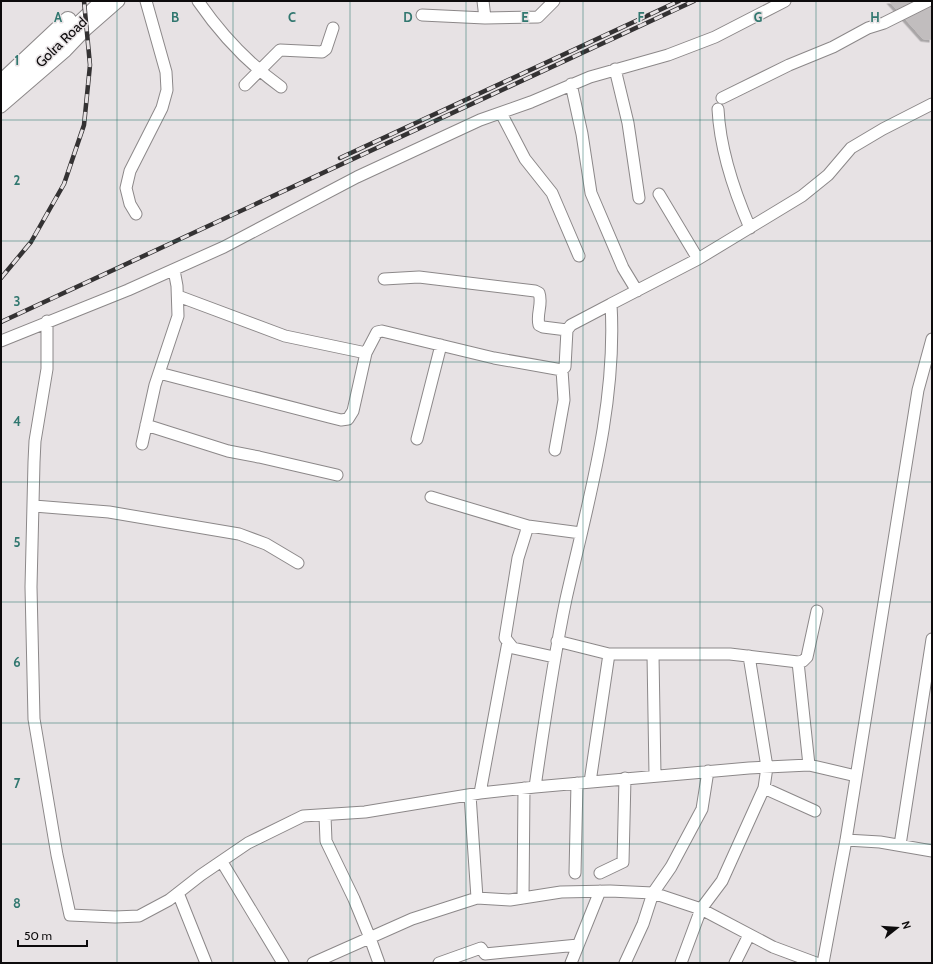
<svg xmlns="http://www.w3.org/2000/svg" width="933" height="964" font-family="Cabin,sans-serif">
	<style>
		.building { fill: #c1bdbe; filter: url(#shadow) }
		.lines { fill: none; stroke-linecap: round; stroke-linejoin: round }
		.street-casing { stroke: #8c8889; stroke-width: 13 }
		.secondary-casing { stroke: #8c8889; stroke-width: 18 }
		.street { stroke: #fff; stroke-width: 11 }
		.secondary { stroke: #fff; stroke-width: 16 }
		.rail-casing { stroke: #343233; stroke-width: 4.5 }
		.rail { stroke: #e7e2e4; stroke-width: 3; stroke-dasharray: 9; stroke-linecap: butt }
		.grid { fill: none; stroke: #31776f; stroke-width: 1; stroke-opacity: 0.55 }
		.labels { text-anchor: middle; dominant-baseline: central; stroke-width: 3; stroke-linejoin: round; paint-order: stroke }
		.street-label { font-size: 14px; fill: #0d0b0c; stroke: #e7e2e4 }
		.grid-label { font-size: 13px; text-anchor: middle; font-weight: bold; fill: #31776f; stroke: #e7e2e4; stroke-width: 3; stroke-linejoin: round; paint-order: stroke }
	</style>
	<defs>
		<filter id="shadow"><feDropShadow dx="-2.5" dy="2.5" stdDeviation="0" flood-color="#0004"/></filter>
	</defs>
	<rect width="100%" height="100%" fill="#e7e2e4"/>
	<!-- building -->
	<path class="building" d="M889,1H932V40L923,39Z"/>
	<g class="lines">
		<defs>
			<path id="street" d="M198,1C220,33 249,64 281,87
				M483,1L485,18
				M422,15L485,18L538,17L554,1
				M615,69L628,123L639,198
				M571,84L582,134L591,193L623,268L637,291
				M245,85L280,50L322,52L326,49L333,28
				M722,98L789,65L833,47L868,28L884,23L928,1
				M1,107L66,51L87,29L119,1
				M718,109C720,150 734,191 750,228
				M501,113L525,159L552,193L579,256
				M659,194L698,259
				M136,214L130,204L126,188L130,171L162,108L167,90L166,72L146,1
				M384,279L419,277L535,291L539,293C543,304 536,314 539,325L543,327L567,330
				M178,296L285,336L366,353
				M47,321V369L35,441L34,462L31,587L34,719L57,855L70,915L115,917L139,916L169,900L201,875L248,843L303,816L365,812L480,793L535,787L749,768L809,765L856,776
				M1,341L128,290L224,247L357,177L480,120L531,102L590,77L668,55L715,37L785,1
				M159,373L329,417L341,420L348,419L353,411L366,353L377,332L382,331L494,358L562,370L565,367L567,330L571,325L611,304
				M146,425L228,451L259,457L337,475
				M417,439L441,345
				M142,444L155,385L178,316L177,286L174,270
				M555,450L564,400L562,370
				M431,497L528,526
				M34,506L109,512L239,534L266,544L298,563
				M557,641L609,654H730L798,662L803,661L807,657L817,611
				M653,655L655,775
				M554,657L513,648L505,638L518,558L528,526L581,533
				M798,662L809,765
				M590,782L609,654
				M535,787C544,724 553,661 566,599C588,502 617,404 611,304L698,259L802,196L828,175L851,148L883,129L932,104
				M764,788L815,811
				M480,793L508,642
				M470,795L477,898
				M325,816L326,841L354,899L370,938L379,963
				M846,840L880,842L932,851
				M900,845L932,639
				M222,862L283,963
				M575,873L577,783
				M600,873L623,862L625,778
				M178,893L206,963
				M523,898L524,788
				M313,963L412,919L477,898L510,900L561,892L610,891L653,893L701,909L773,947L816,963
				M439,963L481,948L485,954L578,945
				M571,963L600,891
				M625,963L643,924L653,893L671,867L702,809L708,771
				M681,963L701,909L722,881L764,788L767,767L749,656
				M735,963L749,935
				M823,963L846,840L918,390L932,339"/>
			<path id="secondary" d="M1,83L68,20
				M1,98L104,1"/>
		</defs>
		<!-- street casing -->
		<use href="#street" class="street-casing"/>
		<!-- secondary casing -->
		<use href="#secondary" class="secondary-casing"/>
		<!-- street -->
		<use href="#street" class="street"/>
		<!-- secondary -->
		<use href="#secondary" class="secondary"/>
		<defs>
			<path id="rail" d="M340,158L679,1
				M1,278L31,242L64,184L84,125L90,65L84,1
				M1,322L694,1"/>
		</defs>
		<!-- rail casing -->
		<use href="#rail" class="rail-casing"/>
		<!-- rail -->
		<use href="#rail" class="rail"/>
	</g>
	<!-- grid -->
	<path class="grid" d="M117,1V963M233,1V963M350,1V963M466,1V963M583,1V963M700,1V963M816,1V963M1,120H932M1,241H932M1,362H932M1,482H932M1,602H932M1,723H932M1,844H932"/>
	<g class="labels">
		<!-- street labels -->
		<g class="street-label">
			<text transform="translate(61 42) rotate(-44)">Golra Road</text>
		</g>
	</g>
	<g class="grid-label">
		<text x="58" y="22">A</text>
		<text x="175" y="22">B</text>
		<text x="292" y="22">C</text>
		<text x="408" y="22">D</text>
		<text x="525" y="22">E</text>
		<text x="641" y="22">F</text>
		<text x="758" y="22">G</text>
		<text x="875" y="22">H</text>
		<text x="17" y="65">1</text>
		<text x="17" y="185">2</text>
		<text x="17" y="306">3</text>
		<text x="17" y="426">4</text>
		<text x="17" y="547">5</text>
		<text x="17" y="667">6</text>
		<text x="17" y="788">7</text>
		<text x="17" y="908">8</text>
	</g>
	<!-- border -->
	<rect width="933" height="964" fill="none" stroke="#0d0b0c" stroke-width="4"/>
	<!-- north arrow -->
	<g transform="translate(897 928) rotate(73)" stroke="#e7e2e4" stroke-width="3" paint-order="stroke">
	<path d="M0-3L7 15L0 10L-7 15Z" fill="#0d0b0c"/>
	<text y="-6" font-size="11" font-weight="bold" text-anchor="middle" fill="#0d0b0c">N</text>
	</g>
	<!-- scale -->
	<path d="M18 940v6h69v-6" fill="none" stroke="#0d0b0c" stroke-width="2"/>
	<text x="24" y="940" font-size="12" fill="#0d0b0c" stroke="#e7e2e4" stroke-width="3" paint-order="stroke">50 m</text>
</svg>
